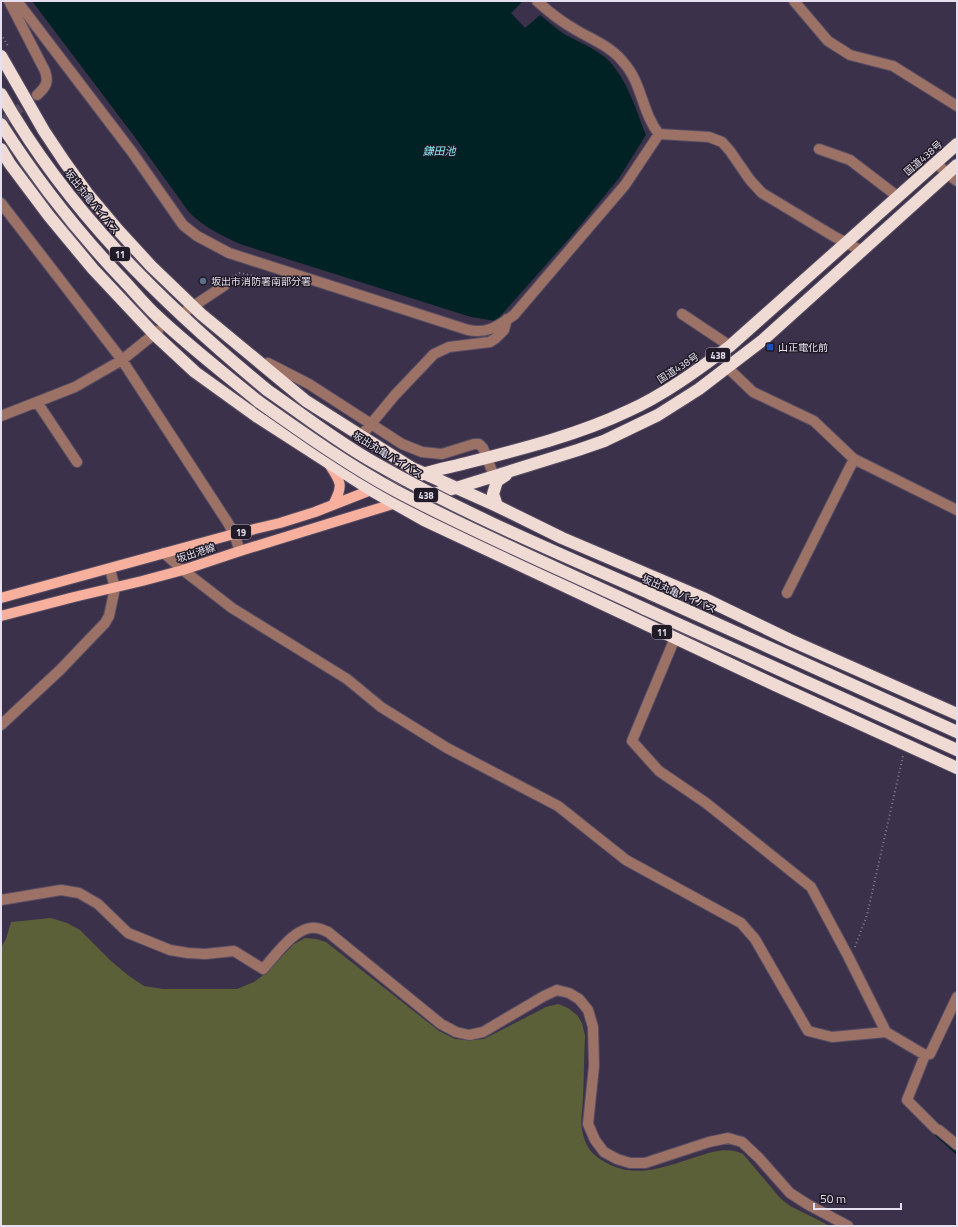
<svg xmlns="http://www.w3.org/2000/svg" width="958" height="1227" font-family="'Titillium Web','Noto Sans JP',sans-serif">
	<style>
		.green { fill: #5b6038 }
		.water { fill: #002225 }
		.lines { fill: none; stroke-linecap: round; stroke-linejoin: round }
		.stream { stroke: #002225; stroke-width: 3.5 }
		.minor-tunnel { stroke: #564b63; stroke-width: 10; stroke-dasharray: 10 5; stroke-linecap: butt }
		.minor-casing { stroke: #574d64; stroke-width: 12 }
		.major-casing { stroke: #574d64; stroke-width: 12 }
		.highway-casing { stroke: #574d64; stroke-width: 14 }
		.path { stroke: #877e93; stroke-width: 2; stroke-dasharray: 1 3; stroke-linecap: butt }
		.minor { stroke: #9d7266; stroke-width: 10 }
		.major { stroke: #f6b09d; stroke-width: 10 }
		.highway { stroke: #f0dad4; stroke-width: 12 }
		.highway-bridge-casing { stroke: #574d64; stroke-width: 14; stroke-linecap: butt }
		.highway-bridge { stroke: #f0dad4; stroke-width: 12 }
		.service-dot { fill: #5c6f8a; stroke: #201b27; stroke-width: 1.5 }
		.transit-dot { fill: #1a4fb4; stroke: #201b27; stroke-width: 1.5 }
		.labels { text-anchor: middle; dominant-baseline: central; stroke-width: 3; stroke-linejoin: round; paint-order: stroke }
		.shield { fill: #201b27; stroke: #aba4b3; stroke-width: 1 }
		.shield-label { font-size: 9px; font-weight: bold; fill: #e6dfef }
		.street-label { font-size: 10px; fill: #e6dfef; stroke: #201b27 }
		.poi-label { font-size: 10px; fill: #e6dfef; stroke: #201b27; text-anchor: start }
		.water-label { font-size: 11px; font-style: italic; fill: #80e8f2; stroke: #201b27 }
	</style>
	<rect width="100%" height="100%" fill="#3c314a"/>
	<!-- green -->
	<path class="green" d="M51,918L67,923L80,930L111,961L129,976L144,986L163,989H237L254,982L266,973L294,944L305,938L316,939L326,942L439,1031L455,1039L470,1040L484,1039L546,1007L558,1004L568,1008L577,1015L582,1023L585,1036C584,1056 584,1076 583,1097C583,1107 580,1120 582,1130C585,1145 590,1153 603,1161C635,1181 667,1166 699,1156C715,1151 728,1147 743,1154L780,1198L790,1206L830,1226H1V947L6,939L11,922Z"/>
	<!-- water -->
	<path class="water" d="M32,1H523L511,13L525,28L540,15C548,21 555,28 564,34C577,41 599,50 609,61C628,81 636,110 646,135L619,178L574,233L496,321L471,317L240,244C221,235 203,227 189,212L134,136Z"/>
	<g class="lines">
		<!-- stream -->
		<path class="stream" d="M936,1134L957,1153
			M956,1226L957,1225"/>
		<!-- minor-tunnel -->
		<path class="minor-tunnel" d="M1,123L37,95"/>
		<defs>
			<path id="minor" d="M9,1L45,71C49,82 46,87 37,95
				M17,1L132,152L183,225L197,236L229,253L468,330C489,334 497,326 514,315L625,185L659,134
				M537,1C549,12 562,22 576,30C593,40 612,47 624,63C642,83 642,113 659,134L709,137L722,142L730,151L750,180L762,193L835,237L862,251
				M794,1L828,41L850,55L893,66L957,106
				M819,149L850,160L897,196
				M936,162L947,174L957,181
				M1,203L122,360L228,523L234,534L240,551
				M186,311L225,285
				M682,314L730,346
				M268,363L309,384L402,444L422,452L442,454L474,444H479L483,448L494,476
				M728,368L753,392L814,421L854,459L957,510
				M37,402L77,462
				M1,416L75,387L122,360L158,331
				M361,436L395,395L434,354L449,347L490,342L496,338L504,330L507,319
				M164,553L183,570L232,608L347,679L381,707L447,748L558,806L626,860L741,923L755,939L808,1031L832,1037L886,1032L925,1055L930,1054L957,997
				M787,593L854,459
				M675,638L632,741L659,771L706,803L811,887L848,956L886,1032
				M1,725L60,670L105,623L109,616L115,588L110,569
				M1,900L61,890L79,893L98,904L128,933L170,950L188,953L205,954L234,951L263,969C276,955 296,925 316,928C320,928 325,931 328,932L441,1024L456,1032L469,1035L483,1032L544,996L557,990L569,993L579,999L588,1010L593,1027L594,1066L588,1124L595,1140L604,1152L617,1159L630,1163H645L709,1142L728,1138L742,1142L759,1158L790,1193L807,1204L848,1226
				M925,1055L907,1100L936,1129L939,1130L957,1145"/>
			<path id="major" d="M329,464C340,481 344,484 334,503
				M1,598L234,534L280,523L315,512L371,490
				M1,616L74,597L142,581L183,570L240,551L396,503"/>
			<path id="highway" d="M1,56L44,131L64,161L87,193L118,230L151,266L201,314L306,401L412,468L497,506L562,538L703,598L790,640L957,714
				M1,94C67,211 164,305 267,390
				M1,124C38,182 80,235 127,284C137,295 147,307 158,317C190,347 225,374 259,402
				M1,149L10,164L49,216L93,269L154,334L195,372L256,416L371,490L424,520L775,685L957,768
				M380,487C395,483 410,478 426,473C440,469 455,466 470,462C522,449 580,434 628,411C664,395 699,369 730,346L957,144
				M405,501L456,488L578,450L604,441L658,415L699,389L763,340L957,165
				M497,506L493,494L497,481L506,475
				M651,594L957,732
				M645,609L957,750"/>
		</defs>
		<!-- minor casing -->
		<use href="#minor" class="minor-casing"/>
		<!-- major casing -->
		<use href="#major" class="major-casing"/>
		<!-- highway casing -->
		<use href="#highway" class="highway-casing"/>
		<!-- path -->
		<path class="path" d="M1,34L8,46
			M232,277L240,273L278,281
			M855,947L867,915L903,756"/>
		<!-- minor -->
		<use href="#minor" class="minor"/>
		<!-- major -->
		<use href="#major" class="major"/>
		<!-- highway -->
		<use href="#highway" class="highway"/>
		<defs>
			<path id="highway-bridge" d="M267,390C302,414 337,442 375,463C464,514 558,553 651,594
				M259,402C303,433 348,465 396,491C477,534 562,570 645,609"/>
		</defs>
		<!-- highway-bridge casing -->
		<use href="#highway-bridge" class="highway-bridge-casing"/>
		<!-- highway-bridge -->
		<use href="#highway-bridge" class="highway-bridge"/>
	</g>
	<!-- markers -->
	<circle class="service-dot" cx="203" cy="281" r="4"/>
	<rect class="transit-dot" x="766" y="343" width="8" height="8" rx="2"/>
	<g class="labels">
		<!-- shield labels -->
		<g class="shield">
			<rect x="110" y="247" width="20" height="14" rx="3"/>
			<rect x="706" y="348" width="24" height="14" rx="3"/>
			<rect x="414" y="488" width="24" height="14" rx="3"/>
			<rect x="231" y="525" width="20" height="14" rx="3"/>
			<rect x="652" y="625" width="20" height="14" rx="3"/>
		</g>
		<g class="shield-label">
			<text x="120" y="254">11</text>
			<text x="718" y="355">438</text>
			<text x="426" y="495">438</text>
			<text x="241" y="532">19</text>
			<text x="662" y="632">11</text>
		</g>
		<!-- street labels -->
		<g class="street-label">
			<text transform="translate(923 158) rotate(-41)">国道438号</text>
			<text transform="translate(92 202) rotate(51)">坂出丸亀バイパス</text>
			<text transform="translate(678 368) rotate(-33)">国道438号</text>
			<text transform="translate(388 455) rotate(31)">坂出丸亀バイパス</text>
			<text transform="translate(196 553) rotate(-18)">坂出港線</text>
			<text transform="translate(679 594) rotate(24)">坂出丸亀バイパス</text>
		</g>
		<!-- poi labels -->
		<g class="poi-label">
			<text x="211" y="281">坂出市消防署南部分署</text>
			<text x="778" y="347">山正電化前</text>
		</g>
		<!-- water labels -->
		<g class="water-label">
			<text x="439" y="151">鎌田池</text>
		</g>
	</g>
	<!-- border -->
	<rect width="958" height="1227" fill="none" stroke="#e6dfef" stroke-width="4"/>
	<!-- scale -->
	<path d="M814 1203v6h87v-6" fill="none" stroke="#e6dfef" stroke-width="2"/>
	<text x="820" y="1203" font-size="12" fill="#e6dfef" stroke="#201b27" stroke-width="3" paint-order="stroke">50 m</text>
</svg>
